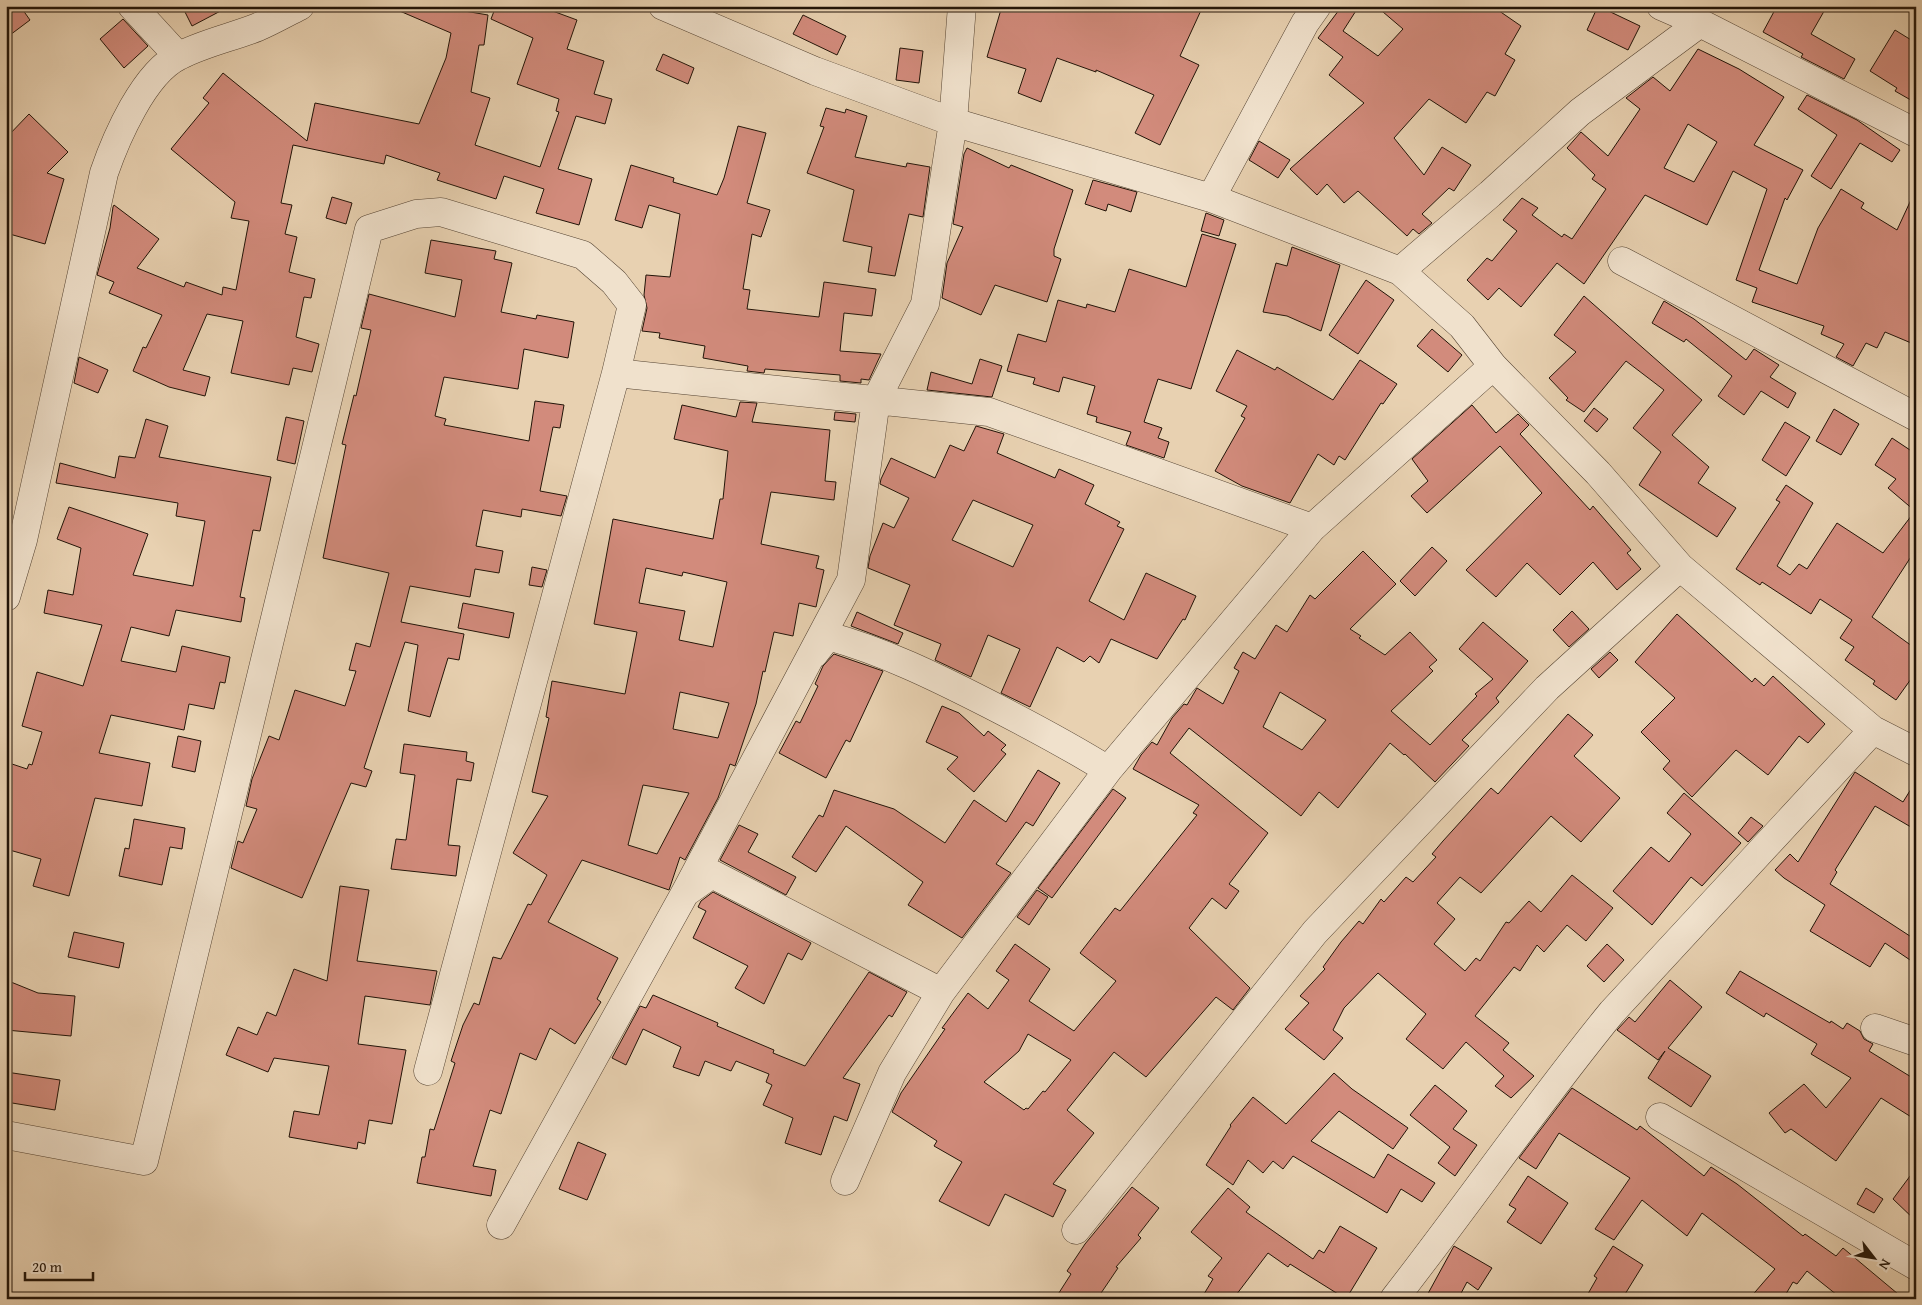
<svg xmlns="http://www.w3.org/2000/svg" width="1922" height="1305" font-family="'Gentium Book Plus',serif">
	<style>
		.building { fill: #d28b7c; stroke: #221408; fill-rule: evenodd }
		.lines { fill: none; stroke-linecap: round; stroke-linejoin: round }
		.minor-casing { stroke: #544332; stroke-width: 29 }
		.minor { stroke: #f0e1cc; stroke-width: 28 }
	</style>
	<rect width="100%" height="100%" fill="#e8d1b1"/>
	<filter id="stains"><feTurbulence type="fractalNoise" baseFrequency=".004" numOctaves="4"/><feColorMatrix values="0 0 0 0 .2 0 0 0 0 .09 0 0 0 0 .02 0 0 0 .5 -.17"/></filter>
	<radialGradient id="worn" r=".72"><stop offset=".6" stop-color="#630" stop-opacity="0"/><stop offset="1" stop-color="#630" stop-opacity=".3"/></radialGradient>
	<!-- building -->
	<path class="building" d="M6,6H20L30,20L6,38Z
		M182,6H230L192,26Z
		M388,6H435L488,15L484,45H479L471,92L490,98L475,145L540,167L559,112L556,111L559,99L517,84L533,38L491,19L496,6H539L577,20L567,49L604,61L594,94L612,99L605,124L576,116L558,169L592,179L579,225L536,213L544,189L504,176L496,199L437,180L440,173L386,155L384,164L293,145L281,203L292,205L285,234L297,237L289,272L315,279L311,298L304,297L296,337L319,344L312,372L293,368L289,385L231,373L243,321L207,314L183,370L210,377L205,396L169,387L133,371L143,347L146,348L162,315L109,293L114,282L97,275L110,228L113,207L114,205L159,239L137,268L184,287L186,282L222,295L223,287L236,290L249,221L231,218L235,202L171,149L209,103L203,98L223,73L307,141L315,103L419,124L446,58L451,33Z
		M1002,6H1203L1180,56L1199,65L1160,145L1135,133L1154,95L1096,70V72L1057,58L1041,102L1018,93L1026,69L987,57Z
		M1342,6H1359L1343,31L1378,56L1403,29L1376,6H1492L1521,26L1505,54L1515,60L1495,96L1487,92L1466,123L1429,99L1394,138L1424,175L1442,147L1471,165L1454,191L1449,188L1422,214L1432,223L1419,234L1413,229L1407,236L1358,191L1344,203L1327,184L1317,195L1290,169L1364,103L1329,75L1343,57L1318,38Z
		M1598,6L1640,26L1628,50L1587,30Z
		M1777,6H1827L1811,34L1855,59L1844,79L1801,57L1803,54L1763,32Z
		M803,15L846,36L837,55L793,34Z
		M123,19L148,46L124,68L100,39Z
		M1895,30L1916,43V103L1895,91L1897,88L1870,71Z
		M900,48L923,51L919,83L896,80Z
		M1698,49L1739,69L1784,97L1754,145L1803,170L1787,200L1785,198L1759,270L1797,284L1818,228L1841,189L1864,203L1861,208L1897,230L1916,189V345L1885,332L1877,348L1866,343L1853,366L1836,357L1844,344L1821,334L1824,326L1752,302L1757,288L1736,280L1767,189L1733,171L1707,225L1645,195L1584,284L1557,263L1521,307L1499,288L1488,300L1467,280L1487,258L1492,261L1517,231L1503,220L1522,198L1538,208L1532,215L1562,237L1564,234L1572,239L1606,189L1592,179L1595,175L1567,148L1581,132L1608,156L1640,109L1626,98L1653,77L1670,91ZM1688,124L1717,142L1694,182L1664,168Z
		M663,54L694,68L688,84L656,70Z
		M1807,95L1857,120L1900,150L1892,162L1860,143L1831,189L1811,176L1837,135L1798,109Z
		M826,108L845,113L846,109L867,116L855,157L906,167L907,163L930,167L923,217L909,214L895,276L868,272L872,247L843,241L854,190L807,173L824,127L820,126Z
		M29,114L68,152L47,173L64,179L45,244L6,233V138Z
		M738,126L766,133L747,203L770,210L761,237L752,234L743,289L750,290L747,309L819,317L824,282L876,289L872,316L844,313L840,351L881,354L869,380L861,379V383L840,381V375L765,369L764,373L747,371L748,366L703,358L705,346L659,338L660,333L642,331L647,308L644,295L646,275L670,277L680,214L649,205L642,228L615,220L631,165L674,178L673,182L717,195L724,178Z
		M1259,141L1290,160L1278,178L1249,160Z
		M967,148L1009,168L1011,165L1073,190L1054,249V256L1061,259L1047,302L995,285L981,315L942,298L947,263L963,227L953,224L964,154Z
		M1093,180L1137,192L1131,212L1108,204L1106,211L1085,204Z
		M332,197L352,203L346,224L326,218Z
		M1206,213L1224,220L1219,236L1201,231Z
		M1202,234L1236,244L1191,389L1158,379L1144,422L1162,428L1158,438L1169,442L1164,458L1126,445L1131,432L1096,422L1097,417L1087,414L1095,386L1063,377L1059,392L1033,384L1035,378L1007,371L1018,334L1046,342L1058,300L1086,308L1087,304L1115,312L1129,269L1186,287Z
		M431,240L496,251L494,259L512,263L501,312L536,319L537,315L574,322L568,358L524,349L518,389L444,377L435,416L446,419L444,425L529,441L535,401L564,405L560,428L553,427L540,491L567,496L561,516L522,509L521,517L483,510L476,546L503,551L499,573L475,569L470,597L410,586L401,622L464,634L459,660L448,658L430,717L408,711L418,645L405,642L364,768L372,771L366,787L351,783L302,898L231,868L238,841L243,843L257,809L246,806L252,779L269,736L279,740L295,690L345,706L356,671L349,670L356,643L370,647L389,573L323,558L346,445L342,444L354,395L356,396L371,330L361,328L369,294L455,317L462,280L425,273Z
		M1292,247L1340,265L1321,331L1287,316L1263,312L1276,263L1287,266Z
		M1366,280L1394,300L1358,354L1329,335Z
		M1584,296L1702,400L1672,435L1709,467L1698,483L1736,508L1717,537L1639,485L1661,452L1633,428L1664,390L1626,361L1584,412L1566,400L1568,398L1549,378L1576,352L1554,335Z
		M1664,301L1694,319L1746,360L1754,349L1779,365L1770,377L1796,393L1788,408L1761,391L1744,415L1718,396L1732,376L1686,339L1684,342L1652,323Z
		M1432,329L1462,355L1448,372L1417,346Z
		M1237,350L1275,370L1277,367L1333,400L1360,360L1397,384L1383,404L1381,403L1345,460L1339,456L1334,465L1318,454L1290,503L1242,486L1215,471L1245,418L1241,416L1247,406L1216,391Z
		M79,357L108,370L98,393L74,383Z
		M980,359L1002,366L992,397L927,390L931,372L972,384Z
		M740,402L757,403L752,422L830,430L825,481L836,482L834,500L771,492L761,544L819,556L816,568L824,570L816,607L799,603L793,636L774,632L765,672L763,671L756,704L735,766L730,764L718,798L685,860L680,857L669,890L582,860L548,922L618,958L597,999L601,1002L575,1044L550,1028L536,1060L520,1053L501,1114L490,1110L473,1166L496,1170L491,1196L417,1183L422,1157H425L430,1129L434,1130L455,1063L451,1061L463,1025L474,1003L479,1005L493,957L501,959L528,904L531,905L547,875L513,853L548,796L532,792L549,718L546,717L552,681L625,694L637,632L594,624L613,519L713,539L720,499H723L728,451L674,439L682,405L736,417ZM646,568L682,576L683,572L727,582L713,647L679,640L685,611L639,603ZM680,692L729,703L718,738L673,729ZM643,785L689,793L657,854L628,845Z
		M1472,405L1496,433L1518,414L1529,425L1520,434L1590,510L1593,506L1631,550L1627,553L1641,569L1617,590L1593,562L1560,595L1527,563L1496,597L1466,570L1542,493L1500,446L1427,513L1411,496L1428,481L1412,459Z
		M1594,408L1608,419L1597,432L1584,421Z
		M1834,409L1859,424L1841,455L1816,441Z
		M835,412L856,414L855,422L834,420Z
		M286,417L304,421L295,464L277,460Z
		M146,419L168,426L159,457L271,477L260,531L253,530L240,597L245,598L241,622L176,610L169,636L131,627L121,661L176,672L182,646L230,657L225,683L220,682L214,709L189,704L184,730L111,715L99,753L150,763L142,806L95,798L69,896L33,886L41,859L6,849V762L27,769L29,764L32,765L42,732L22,726L37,672L83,686L102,625L44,613L48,590L73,595L81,548L57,539L69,507L148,534L133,575L193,586L205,521L176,516L178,503L56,483L60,463L115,478L119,456L135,458Z
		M1785,422L1810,437L1786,476L1762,460Z
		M976,426L1004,434L997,453L1055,478L1059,469L1094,485L1085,504L1120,522L1117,526L1124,529L1089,601L1124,620L1146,573L1196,596L1185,620L1183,619L1157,659L1111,639L1099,663L1090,656L1084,662L1057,647L1030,707L1001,693L1020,649L988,635L971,677L935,660L941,644L894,625L910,585L868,568L870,556L883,523L894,528L909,498L880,484L881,479L891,458L935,478L950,445L964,451ZM973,500L1033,525L1013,567L952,540Z
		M1892,438L1916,454V549L1872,617L1916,649V672L1896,700L1873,684L1875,681L1845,660L1854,647L1840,638L1852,620L1820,599L1811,614L1762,582L1760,585L1736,569L1780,502L1776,500L1786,485L1813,503L1777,566L1790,575L1799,564L1807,569L1837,523L1883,553L1915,511L1888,488L1896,479L1875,465Z
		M1432,547L1447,561L1415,596L1400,581Z
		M1363,551L1396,584L1350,629L1361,636L1359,638L1385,655L1410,632L1437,660L1429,667L1433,671L1391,711L1430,745L1477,696L1475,694L1493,679L1459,649L1483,622L1528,661L1496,698L1499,702L1462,740L1469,746L1435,782L1405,754L1404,755L1390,743L1338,808L1319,792L1301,816L1189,728L1170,753L1268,833L1229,884L1239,891L1226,909L1212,898L1189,928L1250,988L1233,1010L1216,997L1146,1077L1114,1052L1067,1110L1094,1133L1053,1184L1066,1190L1053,1217L1005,1194L989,1226L939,1201L962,1162L934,1146L937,1141L892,1112L901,1093L945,1029L942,1028L968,993L988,1009L1009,980L996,971L1015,944L1050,969L1029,1001L1074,1031L1116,981L1080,953L1115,908L1120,911L1197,815L1193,813L1199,805L1133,769L1141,755L1152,742L1157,745L1172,718L1184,704L1187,705L1197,688L1223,704L1239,671L1234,668L1243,652L1255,659L1276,625L1287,632L1310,595L1315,599ZM1280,692L1326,720L1302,750L1263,727ZM1028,1034L1071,1060L1045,1092L1043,1091L1028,1109L1026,1108L1024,1110L984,1082L1019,1051Z
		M532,567L547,570L542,587L529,585Z
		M463,603L514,613L509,638L458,628Z
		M1572,611L1589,629L1569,647L1553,630Z
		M857,612L903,633L898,644L851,626Z
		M1677,614L1752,682L1755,678L1764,686L1773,676L1825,724L1808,743L1799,736L1768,775L1736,750L1692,797L1663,769L1670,761L1641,732L1675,698L1635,662Z
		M1610,652L1618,660L1599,678L1591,669Z
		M834,654L883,671L850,742L846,740L826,778L779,753L796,721L800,723L818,686L815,684L823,666Z
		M942,706L959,713L984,736L988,731L1006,745L1001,750L1006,754L974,792L947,769L958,757L926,742Z
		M1568,714L1593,735L1574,756L1620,798L1581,842L1551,816L1481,893L1460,877L1437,903L1455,919L1434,944L1465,971L1476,958L1480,961L1506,922L1509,923L1529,901L1541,912L1572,875L1613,908L1586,941L1567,925L1544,952L1537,945L1520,971L1514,967L1475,1016L1509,1043L1503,1050L1534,1076L1511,1098L1495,1086L1504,1076L1466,1042L1443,1069L1406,1039L1426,1014L1378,973L1344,1008L1333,1030L1343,1038L1324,1060L1285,1029L1309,1003L1300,996L1325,969L1323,967L1341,942L1359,921L1363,924L1381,899L1384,902L1406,877L1413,882L1436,857L1432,854L1443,841L1491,788L1498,794Z
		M178,736L201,741L195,772L172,767Z
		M404,744L467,752L466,761L474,763L471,781L457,779L448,845L460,846L456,876L391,869L396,839L406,840L415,775L400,773Z
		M1038,770L1060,783L1033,826L1026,822L996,864L1011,873L962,938L908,905L923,882L846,826L816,872L792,857L819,815L823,817L834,790L894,809L945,843L974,800L1006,822Z
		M1855,772L1903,802L1916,781V830L1875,806L1835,870L1837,872L1830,884L1916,940V964L1885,943L1870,967L1810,931L1825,905L1784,878L1775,870L1790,854L1798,862Z
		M1113,789L1126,798L1052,898L1038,888Z
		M1684,793L1741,843L1702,886L1691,877L1652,925L1613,891L1651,847L1669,862L1691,834L1667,813Z
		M1751,817L1763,826L1748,842L1738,833Z
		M134,819L185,828L182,849L170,847L162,885L119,876L125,848L129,849Z
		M739,825L758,834L748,852L796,877L786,895L720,860Z
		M340,886L369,890L357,961L437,971L430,1005L365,996L358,1044L406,1050L392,1124L369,1120L365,1144L358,1142L357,1149L289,1137L294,1111L319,1115L329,1066L274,1058L268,1072L226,1055L238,1027L257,1035L267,1012L276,1016L294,969L327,981Z
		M1037,890L1048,897L1029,925L1017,917Z
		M713,892L811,943L802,960L788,953L764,1004L735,988L748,966L693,938L706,911L698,907L701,901Z
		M74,932L124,943L119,968L68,957Z
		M1607,944L1624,960L1604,982L1587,966Z
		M1740,971L1830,1023L1831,1021L1843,1029L1847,1023L1860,1031L1864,1039L1873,1044L1869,1051L1916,1080V1120L1881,1098L1836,1161L1791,1129L1785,1133L1769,1113L1804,1084L1826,1108L1851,1078L1811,1054L1817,1044L1766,1013L1764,1017L1726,993Z
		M869,972L907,992L892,1017L889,1015L843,1078L860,1084L847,1121L834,1116L821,1155L785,1143L793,1118L763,1105L772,1085L766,1082L769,1074L736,1061L731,1071L705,1061L699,1076L673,1067L681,1047L643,1029L626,1065L612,1058L640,1006L646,1008L653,995L718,1023L717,1026L774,1050L773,1053L805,1066Z
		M6,980L38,993L75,996L71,1036L6,1030Z
		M1670,980L1702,1007L1668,1048L1711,1076L1691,1107L1648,1078L1665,1051L1658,1060L1617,1030L1629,1017L1635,1022Z
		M6,1072L60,1080L55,1110L6,1102Z
		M1334,1073L1352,1089L1408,1128L1393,1149L1339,1111L1311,1141L1374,1178L1388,1154L1435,1183L1422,1202L1401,1189L1387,1213L1293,1156L1283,1169L1273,1161L1263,1173L1248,1160L1233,1185L1206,1165L1231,1126L1230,1125L1253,1097L1286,1124Z
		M1435,1085L1467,1111L1453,1129L1477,1145L1455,1176L1438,1163L1450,1147L1410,1115Z
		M1572,1088L1637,1130L1640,1126L1704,1176L1711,1167L1737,1184L1803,1236L1805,1234L1836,1256L1843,1248L1904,1299H1842L1807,1271L1797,1284L1793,1282L1783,1299H1749L1775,1269L1702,1213L1687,1236L1642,1200L1614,1240L1595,1229L1630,1178L1559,1133L1536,1169L1519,1158Z
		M578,1142L606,1154L587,1200L559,1189Z
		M1916,1168V1221L1893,1199Z
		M1528,1176L1568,1203L1541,1244L1507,1222L1516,1209L1509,1205Z
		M1132,1187L1159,1208L1138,1235L1141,1238L1116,1267L1118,1268L1097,1299H1055L1071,1274L1067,1271L1085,1244Z
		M1228,1188L1250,1207L1246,1212L1313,1259L1319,1250L1324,1253L1340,1226L1377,1248L1346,1299L1290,1264L1288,1267L1268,1253L1233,1299H1201L1213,1279L1208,1276L1222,1258L1191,1232Z
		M1866,1188L1883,1199L1874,1213L1857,1204Z
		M1454,1246L1492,1268L1478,1290L1467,1282L1458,1299H1425Z
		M1613,1246L1643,1265L1622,1299H1585L1597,1278L1594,1276Z"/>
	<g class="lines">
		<defs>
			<path id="minor" d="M132,6L178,56
				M663,6L815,71L953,122L1211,198L1400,271L1462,326L1493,366L1598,473L1680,567L1873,730L1916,752
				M1661,6L1700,23L1916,133
				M1211,198L1305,23L1317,6
				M1622,261L1916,417
				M1400,271L1490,194L1580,112L1700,23
				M616,373L989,412L1312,528
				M6,597L23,540L104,173C116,138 144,73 179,56C204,43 233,37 258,27C272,21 286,13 300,6
				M814,654L828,636C883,651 936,677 987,703C1028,724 1068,745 1108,770
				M685,893L712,874L941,992
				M1875,1028L1916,1042
				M1660,1117L1916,1266
				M6,1135L144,1161L369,229L416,214L441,212L583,255L614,282L632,305L616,373L428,1071
				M845,1181L892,1073L941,992L1108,770L1312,528L1493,366
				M501,1225L685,893L851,580L876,400L925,304L953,122L962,6
				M1076,1230L1315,932L1547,688L1680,567
				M1394,1299C1468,1204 1536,1105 1612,1012L1873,730"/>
		</defs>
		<!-- minor casing -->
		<use href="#minor" class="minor-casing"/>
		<!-- minor -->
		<use href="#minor" class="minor"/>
	</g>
	<!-- margin -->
	<rect width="1922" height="1305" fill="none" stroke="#e8d1b1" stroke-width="25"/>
	<rect x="8" y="8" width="1907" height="1290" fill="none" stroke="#221408" stroke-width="2.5"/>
	<rect x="12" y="12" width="1897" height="1280" fill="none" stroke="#221408"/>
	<!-- north arrow -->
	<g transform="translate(1874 1258) rotate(121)" stroke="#f0e1cc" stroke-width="4" paint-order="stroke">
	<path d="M0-4L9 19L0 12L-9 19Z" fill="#221408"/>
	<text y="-8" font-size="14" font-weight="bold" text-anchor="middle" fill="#221408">N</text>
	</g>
	<!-- scale -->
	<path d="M25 1272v8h68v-8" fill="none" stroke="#221408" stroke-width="2.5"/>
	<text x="32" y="1272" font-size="15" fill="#221408" stroke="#f0e1cc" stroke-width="4" paint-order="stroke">20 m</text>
	<rect width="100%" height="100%" filter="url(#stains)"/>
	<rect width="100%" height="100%" fill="url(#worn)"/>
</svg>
